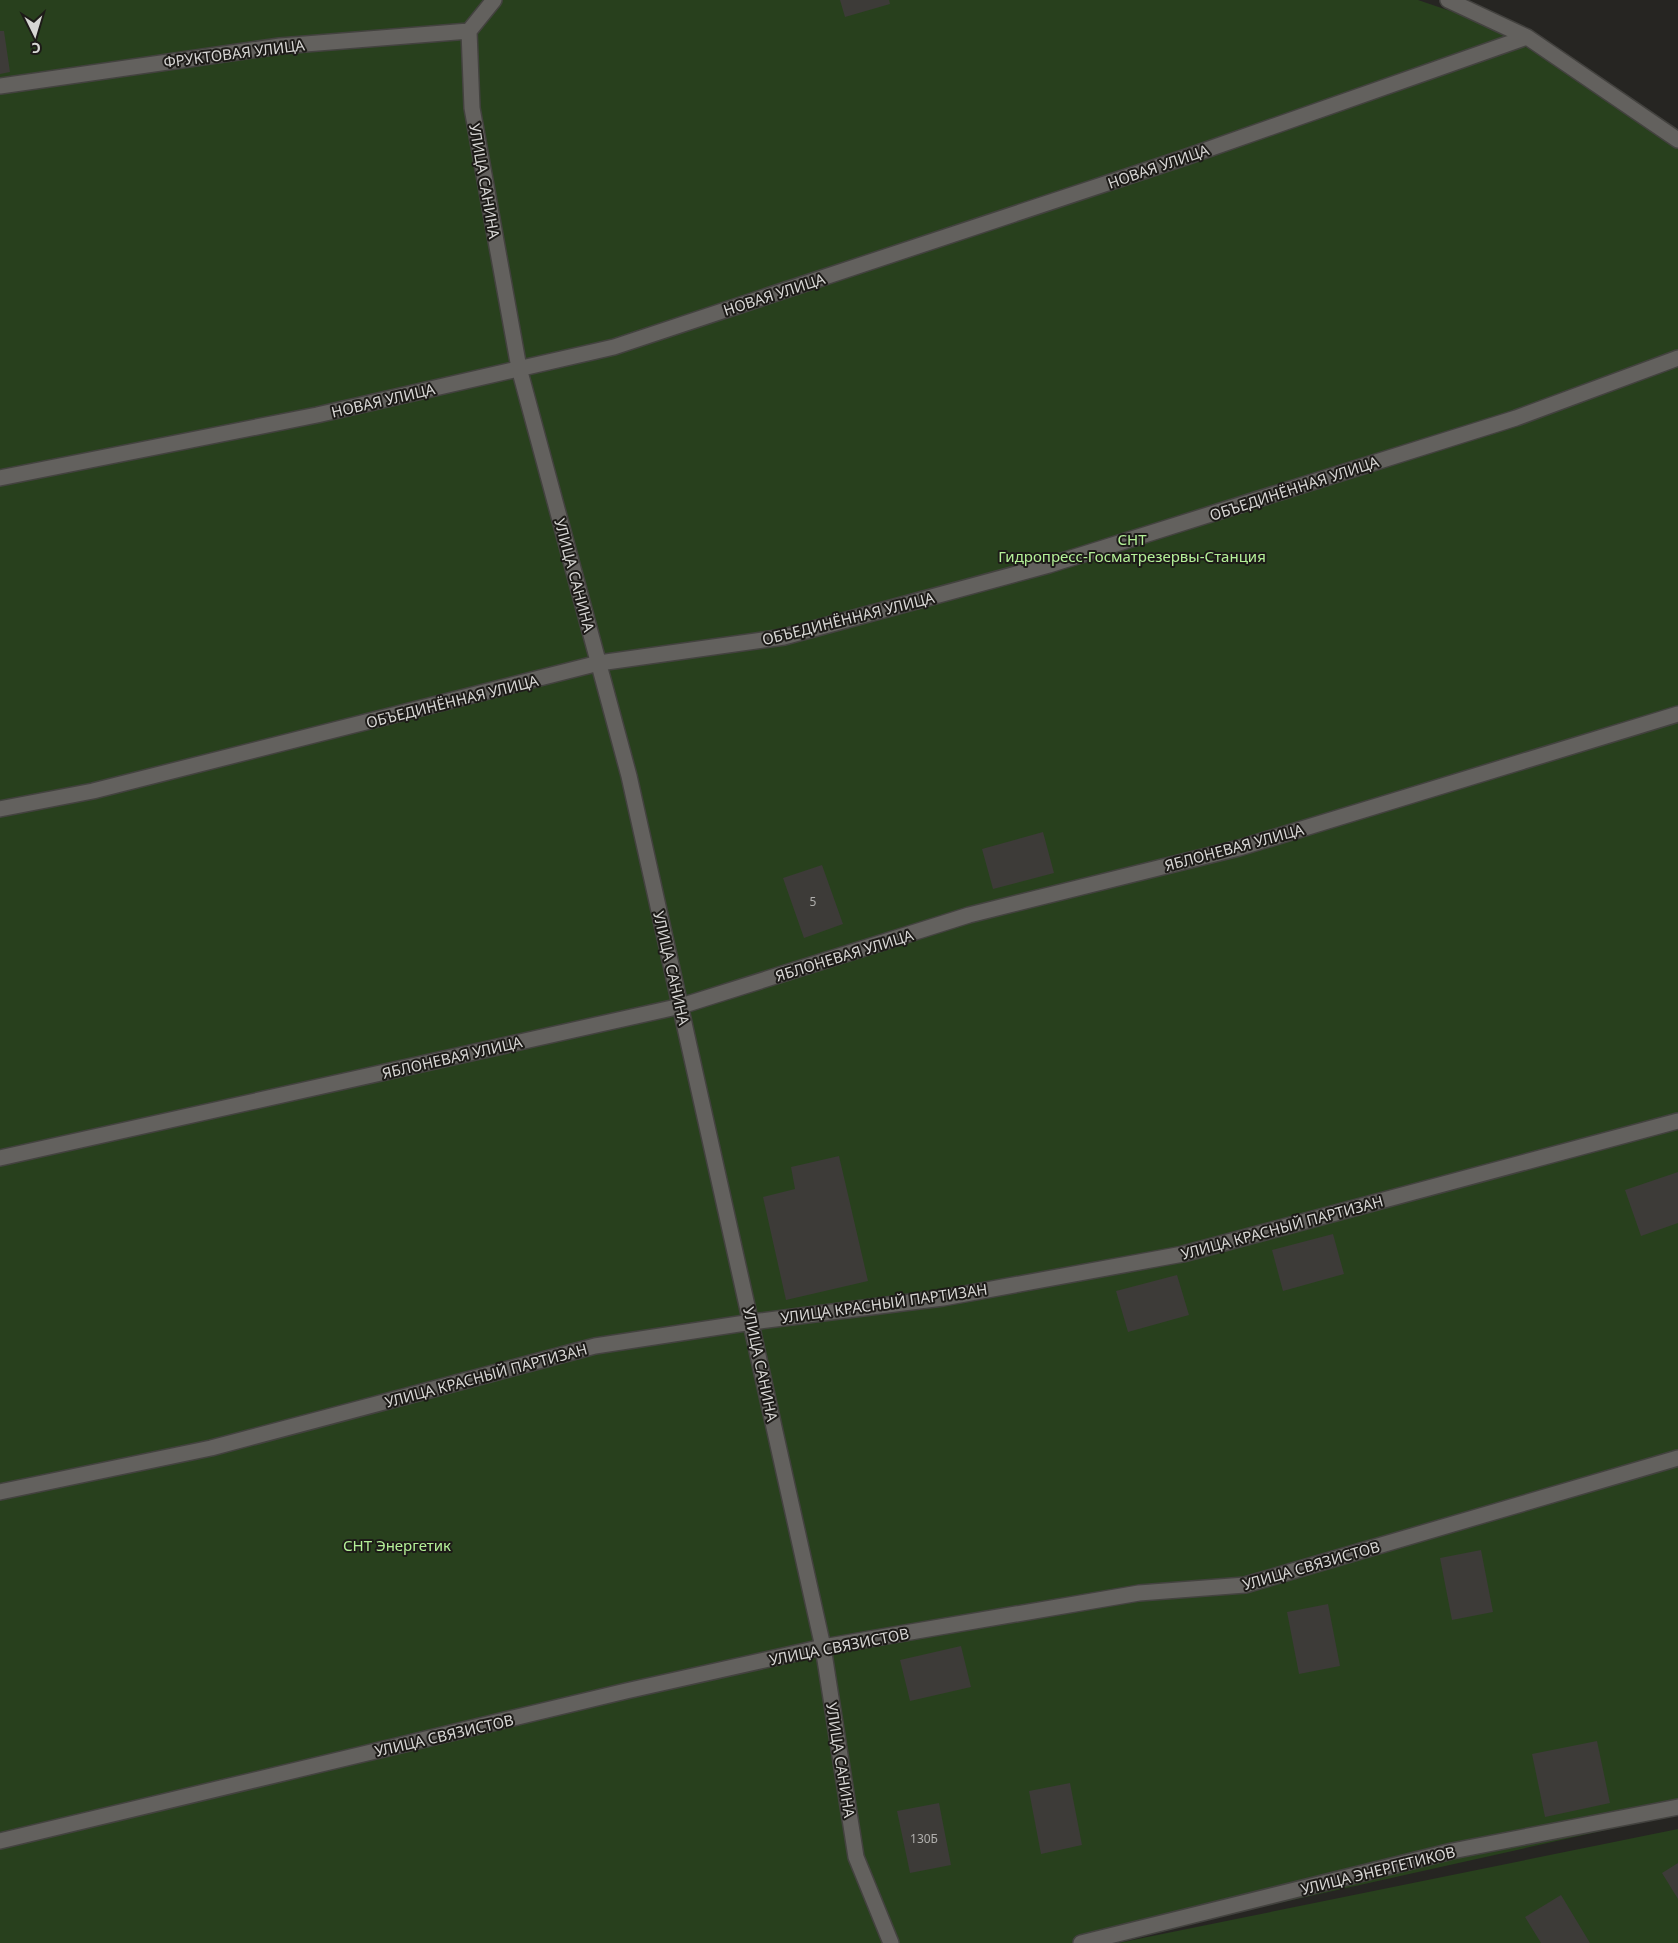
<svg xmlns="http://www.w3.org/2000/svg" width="1678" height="1943" font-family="'Noto Sans',sans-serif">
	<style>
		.green { fill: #28401d }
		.building { fill: #3d3b38 }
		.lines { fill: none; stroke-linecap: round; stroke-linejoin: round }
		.minor-casing { stroke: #43423f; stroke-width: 18 }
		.minor { stroke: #63615e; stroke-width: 15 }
		.labels { text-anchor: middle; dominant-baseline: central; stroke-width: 4; stroke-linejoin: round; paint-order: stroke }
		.number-label { font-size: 12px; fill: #b0afad }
		.street-label { font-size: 15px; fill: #d7d6d4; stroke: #1d1b18 }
		.park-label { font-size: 15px; fill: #b4f098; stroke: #1d1b18 }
	</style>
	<rect width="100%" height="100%" fill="#262522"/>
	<!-- green -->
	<path class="green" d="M0,0H1418L1527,37L1678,149V1814L1100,1943H0Z
		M1678,1829V1943H1118Z"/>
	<!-- building -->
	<path class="building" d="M840,0H889L890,4L845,17Z
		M0,31H4L10,72L0,74Z
		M1043,832L1054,873L993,889L982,849Z
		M822,865L843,924L804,938L783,878Z
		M839,1156L868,1281L786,1300L763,1197L795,1189L791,1167Z
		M1678,1172V1223L1641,1236L1625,1190Z
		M1333,1234L1344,1274L1283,1291L1272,1250Z
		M1177,1275L1189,1315L1128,1332L1116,1291Z
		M1481,1550L1493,1612L1452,1620L1440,1558Z
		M1328,1604L1340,1666L1299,1674L1287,1612Z
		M961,1646L971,1687L910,1701L900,1660Z
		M1597,1741L1610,1803L1545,1817L1532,1754Z
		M1070,1783L1082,1845L1041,1854L1029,1791Z
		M939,1803L951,1865L910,1873L897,1811Z
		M1678,1863V1899L1662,1873Z
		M1561,1895L1590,1943H1541L1525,1917Z"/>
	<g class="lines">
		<defs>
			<path id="minor" d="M494,0L469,31L472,108L519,368L629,776L823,1647L856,1857L891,1943
				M1448,0L1527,37L1678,140
				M0,86L280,46L469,31
				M0,478L317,415L614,347L1186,157L1527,37
				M0,809L93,791L599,663L784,637L1049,565L1516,418L1678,358
				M0,1158L681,1006L969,915L1239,848L1678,714
				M0,1492L211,1448L595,1346L752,1322L943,1298L1183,1254L1678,1121
				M0,1841L626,1691L823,1647L1139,1593L1245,1585L1678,1458
				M1081,1943L1452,1851L1678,1807"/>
		</defs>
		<!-- minor casing -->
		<use href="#minor" class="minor-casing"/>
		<!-- minor -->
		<use href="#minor" class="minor"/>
	</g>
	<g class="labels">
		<!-- number labels -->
		<g class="number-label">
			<text x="813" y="901">5</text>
			<text x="924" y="1838">130Б</text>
		</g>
		<!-- street labels -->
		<g class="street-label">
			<text transform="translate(234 53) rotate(-7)">ФРУКТОВАЯ УЛИЦА</text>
			<text transform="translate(1158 166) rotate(-19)">НОВАЯ УЛИЦА</text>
			<text transform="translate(485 181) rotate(80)">УЛИЦА САНИНА</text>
			<text transform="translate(774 294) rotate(-18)">НОВАЯ УЛИЦА</text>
			<text transform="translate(383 400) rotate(-13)">НОВАЯ УЛИЦА</text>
			<text transform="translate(1294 488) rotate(-18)">ОБЪЕДИНЁННАЯ УЛИЦА</text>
			<text transform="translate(575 575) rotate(75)">УЛИЦА САНИНА</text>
			<text transform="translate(848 618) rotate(-14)">ОБЪЕДИНЁННАЯ УЛИЦА</text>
			<text transform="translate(452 701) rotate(-14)">ОБЪЕДИНЁННАЯ УЛИЦА</text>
			<text transform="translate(1234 847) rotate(-15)">ЯБЛОНЕВАЯ УЛИЦА</text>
			<text transform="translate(844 955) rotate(-17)">ЯБЛОНЕВАЯ УЛИЦА</text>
			<text transform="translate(672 968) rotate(77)">УЛИЦА САНИНА</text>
			<text transform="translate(452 1057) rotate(-13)">ЯБЛОНЕВАЯ УЛИЦА</text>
			<text transform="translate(1282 1227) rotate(-15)">УЛИЦА КРАСНЫЙ ПАРТИЗАН</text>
			<text transform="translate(884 1303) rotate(-8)">УЛИЦА КРАСНЫЙ ПАРТИЗАН</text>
			<text transform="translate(761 1364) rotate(78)">УЛИЦА САНИНА</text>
			<text transform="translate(486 1375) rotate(-15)">УЛИЦА КРАСНЫЙ ПАРТИЗАН</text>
			<text transform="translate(1311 1565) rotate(-16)">УЛИЦА СВЯЗИСТОВ</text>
			<text transform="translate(839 1646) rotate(-11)">УЛИЦА СВЯЗИСТОВ</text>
			<text transform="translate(444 1735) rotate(-13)">УЛИЦА СВЯЗИСТОВ</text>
			<text transform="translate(841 1760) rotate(81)">УЛИЦА САНИНА</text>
			<text transform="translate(1378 1870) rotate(-14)">УЛИЦА ЭНЕРГЕТИКОВ</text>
		</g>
		<!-- park labels -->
		<g class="park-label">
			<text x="1132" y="539">СНТ<tspan x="1132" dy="17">Гидропресс-Госматрезервы-Станция</tspan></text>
			<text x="397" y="1545">СНТ Энергетик</text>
		</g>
	</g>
	<!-- north arrow -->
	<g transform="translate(35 35) rotate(175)" stroke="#1d1b18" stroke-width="4" paint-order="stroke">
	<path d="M0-4L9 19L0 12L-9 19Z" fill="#d7d6d4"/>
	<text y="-8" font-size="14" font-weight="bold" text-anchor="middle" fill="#d7d6d4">С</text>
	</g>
</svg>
